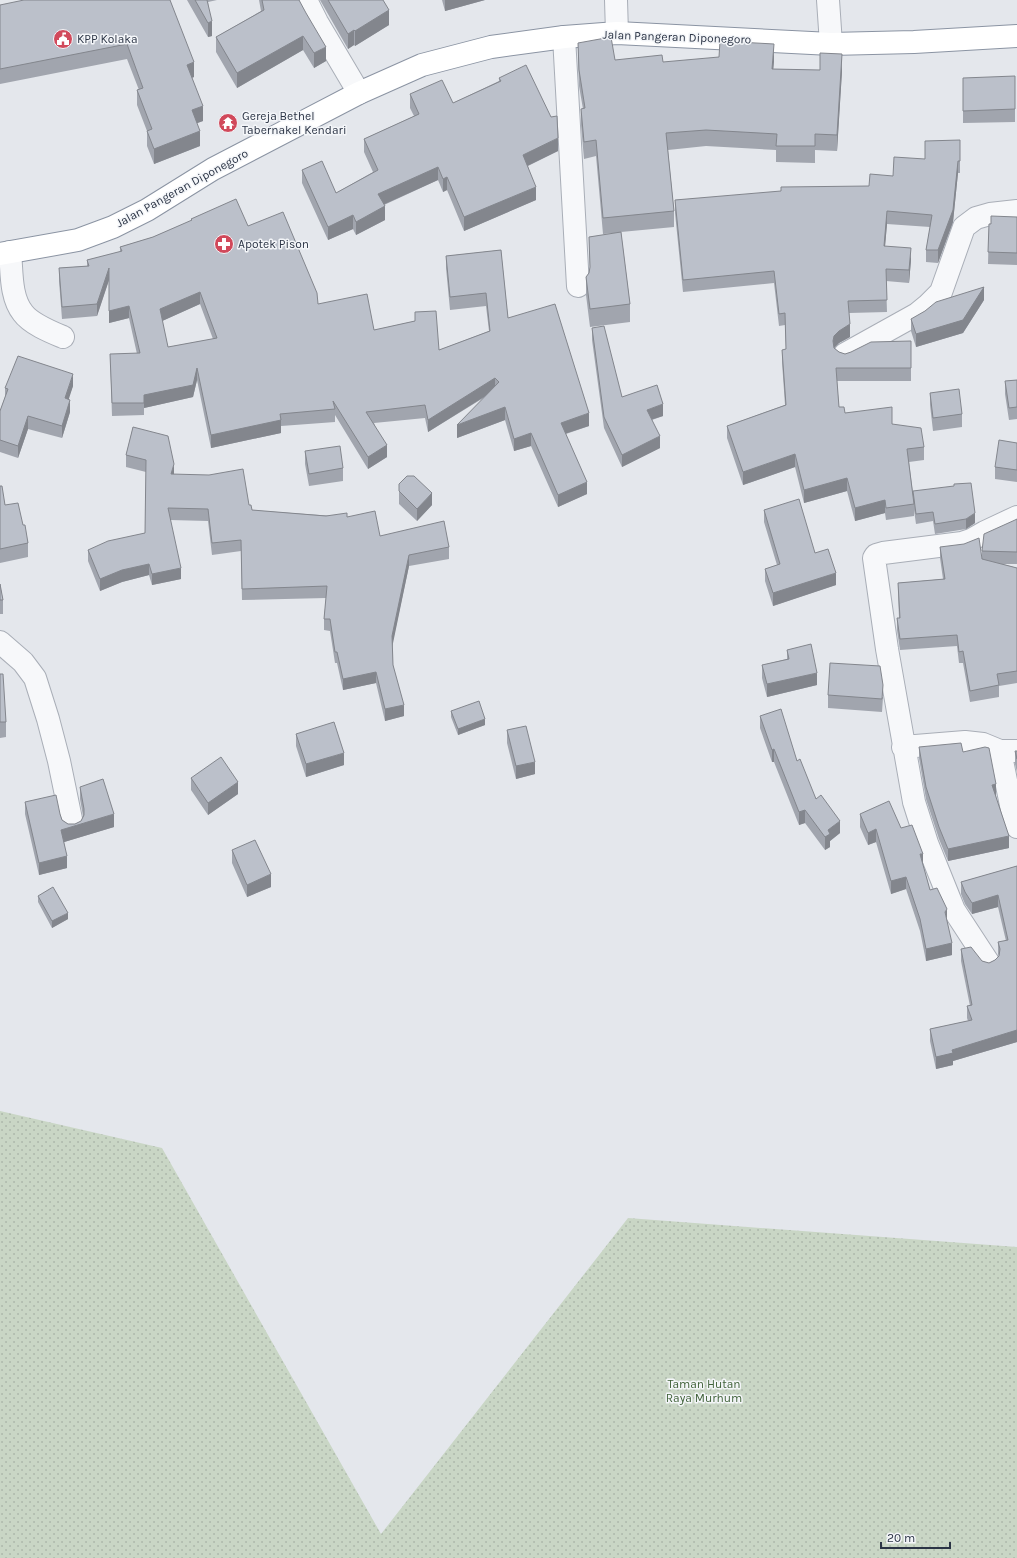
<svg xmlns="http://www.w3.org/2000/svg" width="1017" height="1558" font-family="Karla,sans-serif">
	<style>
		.park { fill: url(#park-dots) }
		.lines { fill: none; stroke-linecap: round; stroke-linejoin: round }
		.minor-casing { stroke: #a9aeb7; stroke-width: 24 }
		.highway-casing { stroke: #8b94a3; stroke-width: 24 }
		.minor { stroke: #f7f8fa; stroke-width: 22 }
		.highway { stroke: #fff; stroke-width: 22 }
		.wall { fill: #a1a5ae; fill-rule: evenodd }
		.shaded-wall { fill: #83868d }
		.building { fill: #bbc0ca; stroke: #83868d; fill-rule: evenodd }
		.labels { text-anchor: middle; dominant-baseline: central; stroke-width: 3; stroke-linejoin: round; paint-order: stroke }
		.street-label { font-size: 12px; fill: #2b3445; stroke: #f4f6f9 }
		.poi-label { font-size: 12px; fill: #2b3445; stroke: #f4f6f9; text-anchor: start }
		.park-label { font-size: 12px; fill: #3f6138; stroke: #f4f6f9 }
	</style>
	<defs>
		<pattern id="park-dots" width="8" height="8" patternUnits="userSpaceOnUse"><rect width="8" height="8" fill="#c9d6c5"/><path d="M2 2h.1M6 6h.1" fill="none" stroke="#adb8ab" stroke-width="1.8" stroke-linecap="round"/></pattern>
	</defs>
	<rect width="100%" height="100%" fill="#e4e7ec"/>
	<!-- park -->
	<path class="park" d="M0,1111L162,1148L381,1534L628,1218L1017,1247V1558H0Z"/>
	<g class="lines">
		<defs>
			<path id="minor" d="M306,0L317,22L359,93
				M616,0L617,33
				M828,0L831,44
				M564,37L578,286
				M10,252C12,271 10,297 23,313C31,324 51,332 63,337
				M845,354L917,314L928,305L941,292L964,227L976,218L990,214L1017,211
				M0,642L23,662L35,678L48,719L59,761L72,824
				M903,747L965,742L983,744L1000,751H1017
				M1000,751L1012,810L1017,827
				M988,962L954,910L927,843L914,802L887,649L874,558L876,555L883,553L962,543L971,540L985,532L1017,517"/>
			<path id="highway" d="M0,254L78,240L113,227L147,210L213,169L359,93L422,65L491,47L564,37L617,33L831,44L914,42L1017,36"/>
		</defs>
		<!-- minor casing -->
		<use href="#minor" class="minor-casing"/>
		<!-- highway casing -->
		<use href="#highway" class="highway-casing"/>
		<!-- minor -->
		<use href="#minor" class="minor"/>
		<!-- highway -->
		<use href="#highway" class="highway"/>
	</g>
	<!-- wall -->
	<path class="wall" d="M170,0L194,77L192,78L203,121L197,123L200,146L154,164L147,146V131L137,105V90H139L127,59L0,84V5Z
		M187,0H217L208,2L212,36L208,37Z
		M259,0H299L326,61L314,68L303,50L237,88L216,52V37L261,11Z
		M320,0H383L389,25L355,46L354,45L348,49Z
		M442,0H485L445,11Z
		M578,43L615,60L663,62L774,61L773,69L842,71L837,151L815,150V163L776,162V150L706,146L668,150L674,211V227L621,232L630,304V322L590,327L586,295V277L589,273L590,271L589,237L618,233L603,234L596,156L584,159L581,125V109H583L579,86L578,59Z
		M499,78L558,151L528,166L536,200L464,231L447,190L443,192L438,180L384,205L385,220L356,235L353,229L328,240L302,183V170L336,193L373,172L364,152V139L414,116L410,108V94L453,103L499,81Z
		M963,78L1015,109V122L963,123Z
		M960,140V173H958L953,222L938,263L926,262V250L930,227L887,224L885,246L911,260L909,283L886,281L887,312L849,313L850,337L839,343L834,348L839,352L845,354L911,341V381H837L839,407L845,413L892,424L924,447V460L909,462L913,494L975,523L966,529L935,534L933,521L916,524L914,510V516L886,520L885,513L855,521L847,491L804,503L795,467L743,485L727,438V426L785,405L782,362V350H786L785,325L779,326L774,283L683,292L675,213V200L869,186L893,176Z
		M1017,217V265L988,264L989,224Z
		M191,219L248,226L318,304L374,330L415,321V312L439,350L489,331L486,306L450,310L446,268V256L501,250L508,318L589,426L566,434L587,494L558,507L531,446L514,451L505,420L457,438L485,397L428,432L425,418L374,423L387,457L368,469L335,415V422L281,426V433L211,448L197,380L193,397L144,408V415L112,416L110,354H137L129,318L109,323V280L97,316L62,319L59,281V268L87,266V260L120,252V247L153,237L191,221ZM200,304L213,339L168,347L162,321Z
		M984,300L963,333L916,347L911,331V319Z
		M592,328L622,397L663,416L652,420L660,448L622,467L604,428L592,340Z
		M1017,380V419L1009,420L1005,394V381Z
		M73,386L68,399L70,412L62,438L28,429L18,458L0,452V411L5,397V388Z
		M930,393L962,414V427L933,431L930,405Z
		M133,427L174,474L249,505L252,510L347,517L380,536L449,547V559L409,566L392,645L393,665L404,716L385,721L376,683L343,690L337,663H335L330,631L324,630V619L326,598L242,600L241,551L212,555L208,521L170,520L181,579L152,585L149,575L122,582L100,591L88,561V550L145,533L146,472L126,467V455Z
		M1017,443V482L995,479V467Z
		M305,451L343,468V481L309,486L305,464Z
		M399,484L432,505L417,521L399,504Z
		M0,486L5,505L23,525L28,543V557L0,563Z
		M764,510L815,553L836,585L773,606L765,581V569L777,565L764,522Z
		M1017,519V564H1003L1017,568V683L999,686V697L970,702L963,663H959L957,646L900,650L897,630V618H899L898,594V583L943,579L940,558V547L982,558V551Z
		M0,584L3,600V614H0Z
		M787,650L817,685L767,697L762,678V665L787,659Z
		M0,674L6,722V737L0,738Z
		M828,695L883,697L882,712L828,708Z
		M451,711L485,725L458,735L451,717Z
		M760,716L797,761L816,799L840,833L830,841V847L825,850L805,823L799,825L774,762H772L760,728Z
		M507,730L535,774L516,779L507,743Z
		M296,734L344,765L306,777L296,746Z
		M919,747L963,752L996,795V796L1009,848L948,861L939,839L926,799L919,758Z
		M1015,751H1017V772L1015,764Z
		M191,778L238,794L208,815L191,790Z
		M80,787L114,827L64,842L67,868L39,875L25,814V802L60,814L62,820L68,824H75L81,821L83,816L80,799Z
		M860,814L901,828L923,865L930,890L947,921L952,955L926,961L920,931L906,889L891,894L876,842L868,845L860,827Z
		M232,850L271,887L247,897L232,863Z
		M1017,866V1042L953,1061V1065L936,1069L930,1041V1029L968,1021L967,1018V1006H970L961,961V949L982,961L989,963L995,960L999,956L998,954V942L1006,941L998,907L972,914L965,904L961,894V882Z
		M38,896L68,919L52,928L38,902Z"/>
	<!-- shaded-wall -->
	<path class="shaded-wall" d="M445,0H485L445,11Z
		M389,10V25L355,46V31Z
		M212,21V36L208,37V23Z
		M354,30V45L348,49V34Z
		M303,36V50L237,88V73Z
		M774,44V61L772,85V69Z
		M326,47V61L314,68V53Z
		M842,54V71L837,151V135Z
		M194,62V77L187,79V65Z
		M203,106V121L192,125V110Z
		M200,131V146L154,164V149Z
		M558,138V151L523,168V155Z
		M958,161V173L953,222L938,263V250Z
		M438,167V180L378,207V194Z
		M447,177V190L443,192V179Z
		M536,187V200L464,231V217Z
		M385,206V220L356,235V222Z
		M887,211V224L884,258V246Z
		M353,215V229L328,240V227Z
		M911,248V260L909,283V270Z
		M109,268V280L97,316V304Z
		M984,287V300L963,333L916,347V334Z
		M200,292V304L160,322V309Z
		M129,306V318L109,323V311Z
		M850,324V337L839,343L834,348L833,341L834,336L839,331Z
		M197,368V380L193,397L144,408V395Z
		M73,374V386L65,411V398Z
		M495,378V390L428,432V420Z
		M70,400V412L62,438V426Z
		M663,404V416L647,421V410Z
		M505,407V420L457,438V425Z
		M589,413V426L561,435V423Z
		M28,416V429L18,458V446Z
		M281,420V433L211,448V435Z
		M531,433V446L514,451V439Z
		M660,436V448L622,467V455Z
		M387,445V457L368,469V457Z
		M795,454V467L743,485V472Z
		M174,464V476L171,474Z
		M847,478V491L804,503V490Z
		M587,482V494L558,507V495Z
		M432,493V505L417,521V509Z
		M885,500V513L855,521V508Z
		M975,513V523L966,529V519Z
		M409,555V566L392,648V636Z
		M149,564V575L122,582L100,591V579L122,570Z
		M181,568V579L152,585V574Z
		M836,573V585L773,606V593Z
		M376,672V683L343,690V679Z
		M817,673V685L767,697V684Z
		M404,705V716L385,721V709Z
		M485,719V725L458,735V729Z
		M774,749V762H772V750Z
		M344,753V765L306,777V764Z
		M535,762V774L516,779V766Z
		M238,782V794L208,815V803Z
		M996,784V795L992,796V785Z
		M805,810V823L799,825V812Z
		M114,814V827L61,843V830Z
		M840,821V833L830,841V847L825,850V837L828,830Z
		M876,829V842L868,845V833Z
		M1009,836V848L948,861V849Z
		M920,854H923V866Z
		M67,856V868L39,875V863Z
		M271,874V887L247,897V885Z
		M906,877V889L891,894V881Z
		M998,895V907L972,914V903Z
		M947,909V922L945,912Z
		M68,913V919L52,928V921Z
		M952,943V955L926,961V949Z
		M1017,1030V1042L953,1061V1065L936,1069V1057L952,1050Z"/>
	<!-- building -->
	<path class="building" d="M24,0H170L194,62L187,65L203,106L192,110L200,131L154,149L147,131L152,129L137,90L143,88L127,44L0,69V5Z
		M195,0H207L212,21L208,23Z
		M262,0H299L306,13L326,47L314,53L303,36L237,73L216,37L264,10Z
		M328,0H383L389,10L355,31L354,30L348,34Z
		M611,37L615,60L662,55L663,62L719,57L720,41L774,44L772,69L820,70V53L842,54L837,135L815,134V146H776L777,134L706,130L666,133L674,211L603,218L596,140L584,142L581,109L585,108L579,70L578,43Z
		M526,65L551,117L557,116L558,138L523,155L536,187L464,217L447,177L443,179L438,167L378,194L385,206L356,222L353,215L328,227L302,170L322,161L336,193L378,170L364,139L419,114L410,94L442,80L453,103L501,81L499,78Z
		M1015,76V109L963,111V78Z
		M960,140V161H958L953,210L938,250H926L932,215L887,211L884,246L911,248L909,270L886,269L887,300L848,301L850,324L839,331L834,336L833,341L834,348L839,352L845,354L851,352L871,342L911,341V368H836L839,407H844L845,413L892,407V424L921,428L924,447L907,449L914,504L886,508L885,500L855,508L847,478L804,490L795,454L743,472L727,426L786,405L782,350L786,349L785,313L779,314L774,271L683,280L675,200L781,191V187L869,186L870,174L893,176L894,157L925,159V141Z
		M236,199L248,226L283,212L317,293L318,304L367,294L374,330L415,321V312L436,311L439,350L490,331L486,293L450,297L446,256L501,250L508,318L555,304L589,413L561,423L587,482L558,495L531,433L514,439L505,407L457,425L499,382L495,378L428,420L425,405L366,412L387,445L368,457L333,401L335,409L280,414L281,420L211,435L197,368L193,385L144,395V403H112L110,354L140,353L129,306L109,311V268L97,304L62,307L59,268L89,266L87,260L122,251L120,247L153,237L192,220L191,219ZM200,292L217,338L168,347L160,309Z
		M991,216L1017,217V253L988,252L989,224H991Z
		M621,232L630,304L590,309L586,277L589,273L590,267L589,237Z
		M984,287L963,320L916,334L911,319L925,311L936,302Z
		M604,326L622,397L657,385L663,404L647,410L660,436L622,455L604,417L592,328Z
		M18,356L73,374L65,398L70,400L62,426L28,416L18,446L0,440V411L8,389L5,388Z
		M1017,380V407L1009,408L1005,381Z
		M959,389L962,414L933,418L930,393Z
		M133,427L168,436L174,464L171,474L209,475L243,469L249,505H251L252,510L326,516L347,513V517L375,511L380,536L444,521L449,547L409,555L392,636L393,665L404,705L385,709L376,672L343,679L337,652H335L330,619H324L327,586L242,589L241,540L212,543L208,509L168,508L181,568L152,574L149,564L122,570L100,579L88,550L108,541L145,533L146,460L126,455Z
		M999,440L1017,443V470L995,467Z
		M340,446L343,468L309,474L305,451Z
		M407,476H414L432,493L417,509L399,491V484Z
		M971,483L975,513L966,519L935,524L933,512L916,514L913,491L954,486V484Z
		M0,486H2L5,505L18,503L23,525H25L28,543L0,549Z
		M799,499L815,553L828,549L836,573L773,593L765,569L780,564L764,510Z
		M1017,519V552L982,551L984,534L1015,520Z
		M979,538L982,559L1017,568V671L997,674L999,685L970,691L963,651L959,652L957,635L900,639L897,618H900L898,583L945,579L940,547L964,544Z
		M0,584L3,600H0Z
		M811,644L817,673L767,684L762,665L789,659L787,650Z
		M830,663L880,666L883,685L882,699L828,695Z
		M0,674H3L6,722H0Z
		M479,701L485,719L458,729L451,711Z
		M781,709L797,761L800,759L816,799L821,795L840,821L828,830L830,834L825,837L805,810L799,812L774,749L772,750L760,716Z
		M334,722L344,753L306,764L296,734Z
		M526,726L535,762L516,766L507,730Z
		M961,743L963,752L985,747L989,748L996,784L992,785L1009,836L948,849L939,827L926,787L919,747Z
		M1015,751H1017V759Z
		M221,757L238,782L208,803L191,778Z
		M103,779L114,814L61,830L67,856L39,863L25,802L56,795L60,814L62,820L68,824H75L81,821L84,815V809L80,787Z
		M889,801L901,828L912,825L923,854H920L930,890L937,888L947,909L945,912L952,943L926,949L920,919L906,877L891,881L876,829L868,833L860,814Z
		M255,840L271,874L247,885L232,850Z
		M1017,866V1030L952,1050L953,1053L936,1057L930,1029L972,1020L967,1006L972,1005L961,949L971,947L982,961L989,963L995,960L999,956L1000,949L998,942L1008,940L998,895L972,903L965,892L961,882Z
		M53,887L68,913L52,921L38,896Z"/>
	<!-- icons -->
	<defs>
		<symbol id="civic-disc" viewBox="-11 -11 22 22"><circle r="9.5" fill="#d1495b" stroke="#f4f6f9"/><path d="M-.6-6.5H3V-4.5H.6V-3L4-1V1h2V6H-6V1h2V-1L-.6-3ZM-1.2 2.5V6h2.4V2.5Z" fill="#fff"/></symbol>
		<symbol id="temple-disc" viewBox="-11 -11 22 22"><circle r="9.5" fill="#d1495b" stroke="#f4f6f9"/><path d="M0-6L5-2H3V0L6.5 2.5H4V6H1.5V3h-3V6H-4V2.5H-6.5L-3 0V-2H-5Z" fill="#fff"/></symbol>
		<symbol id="pharmacy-disc" viewBox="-11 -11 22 22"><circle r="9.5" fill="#d1495b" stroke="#f4f6f9"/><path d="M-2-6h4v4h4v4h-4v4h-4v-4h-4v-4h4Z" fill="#fff"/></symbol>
	</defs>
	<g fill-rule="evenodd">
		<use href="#civic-disc" x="52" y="28" width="22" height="22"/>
		<use href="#temple-disc" x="217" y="112" width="22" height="22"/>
		<use href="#pharmacy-disc" x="213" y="233" width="22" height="22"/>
	</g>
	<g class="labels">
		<!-- street labels -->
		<g class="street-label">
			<text transform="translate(677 37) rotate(2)">Jalan Pangeran Diponegoro</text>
			<text transform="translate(182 188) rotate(-29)">Jalan Pangeran Diponegoro</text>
		</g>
		<!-- poi labels -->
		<g class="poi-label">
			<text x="77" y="39">KPP Kolaka</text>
			<text x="242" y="116">Gereja Bethel<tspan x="242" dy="14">Tabernakel Kendari</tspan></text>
			<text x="238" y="244">Apotek Pison</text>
		</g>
		<!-- park labels -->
		<g class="park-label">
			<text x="704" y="1384">Taman Hutan<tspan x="704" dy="14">Raya Murhum</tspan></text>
		</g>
	</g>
	<!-- scale -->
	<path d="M881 1542v6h69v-6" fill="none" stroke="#2b3445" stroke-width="2"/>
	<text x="887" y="1542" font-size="12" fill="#2b3445" stroke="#f4f6f9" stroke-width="3" paint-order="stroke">20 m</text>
</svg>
